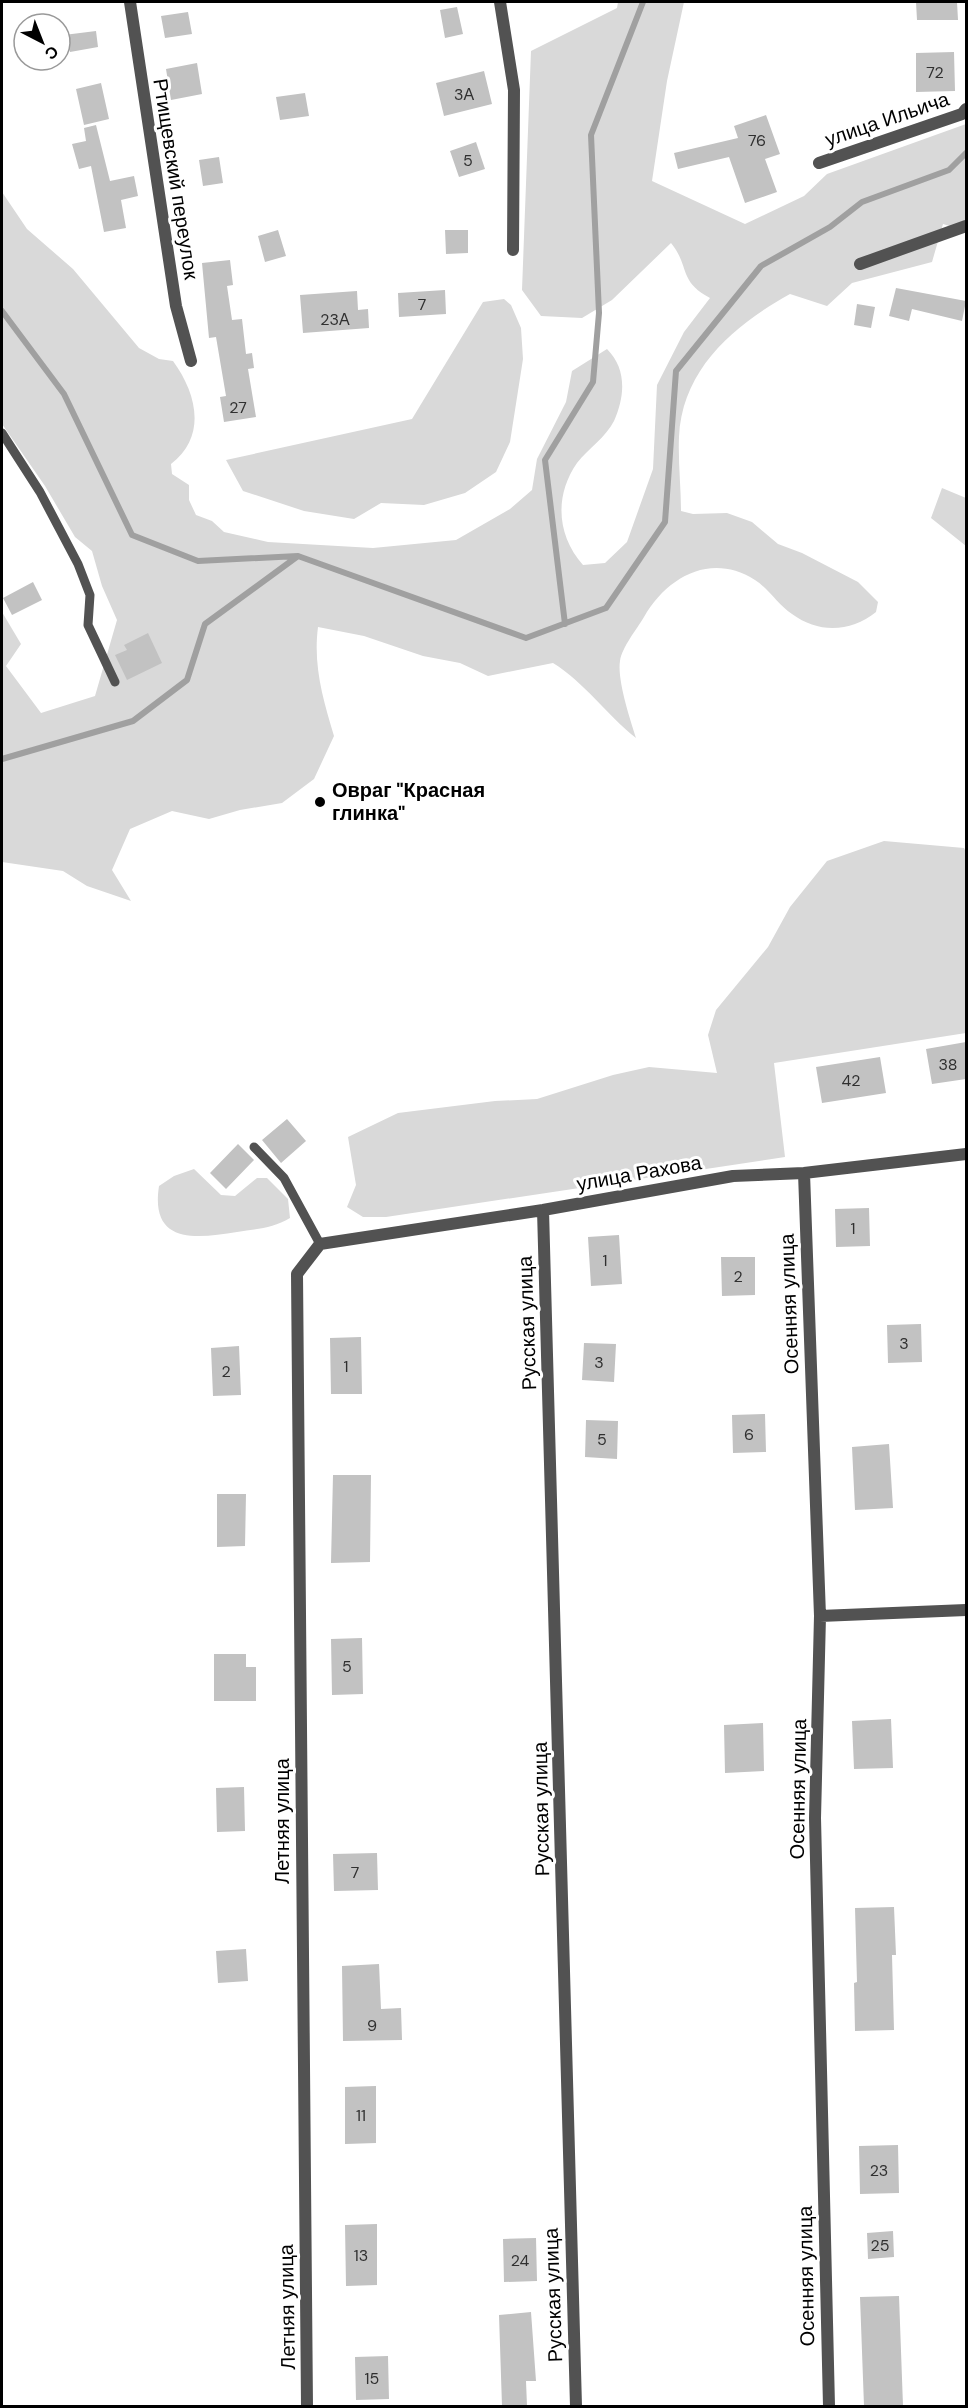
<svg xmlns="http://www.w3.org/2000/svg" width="968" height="2408" font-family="'DM Sans',sans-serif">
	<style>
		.green { fill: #d9d9d9 }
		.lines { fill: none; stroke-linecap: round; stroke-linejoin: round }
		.stream { stroke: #a0a0a0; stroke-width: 6 }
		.building { fill: #c2c2c2 }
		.service { stroke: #525252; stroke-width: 9 }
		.minor { stroke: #525252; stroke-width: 12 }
		.poi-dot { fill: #000; stroke: #fff; stroke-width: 2 }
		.labels { text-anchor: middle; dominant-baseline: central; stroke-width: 6; stroke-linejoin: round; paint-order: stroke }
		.number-label { font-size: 16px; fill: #303030 }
		.street-label { font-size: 20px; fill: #000; stroke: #fff }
		.poi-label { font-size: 20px; font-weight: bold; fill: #000; stroke: #fff; text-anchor: start }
	</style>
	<rect width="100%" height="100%" fill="#fff"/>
	<!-- green -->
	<path class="green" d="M618,2H684L667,81L652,181L745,224L804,196L827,174L966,124V231L943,224L932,262L852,283L827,306L790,294C734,325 682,369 679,437C678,462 681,487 681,511L693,514L727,513L752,522L778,544L802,553L858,582L878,602L876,612C851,632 819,634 792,614C778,605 769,589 755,580C711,552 667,577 644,617C637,629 622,647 620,661C617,680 630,719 636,738C606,714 585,683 553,663L488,676L460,663L423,656L364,636L318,627C313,666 323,699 334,736L314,779L282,803L240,810L209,819L172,811L130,829L112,870L131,901L87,886L63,871L2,862V612L21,644L6,666L41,713L95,696L117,620L102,586L92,551L75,537L45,486L2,424V192L27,229L73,269L139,348L159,359L173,361C197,394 207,436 171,464L172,474L189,485V500L196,515L212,521L224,532L268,542L373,548L456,540L510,509L532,490L537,459L566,402L572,371L607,349C627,369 625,396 614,421C606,437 588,449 577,463C554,496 557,536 583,565L605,563L627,542L653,469L657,385L684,332L710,298C678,281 690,266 671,243L612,300L582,318L541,316L522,290L531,51L617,8Z
		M504,299L511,305L521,328L523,359L510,442L496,472L465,493L424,505L381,503L354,519L304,511L243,491L226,460L412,419L483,302Z
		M942,488L966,498V546L931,518Z
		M884,841L964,848L966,852V1033L774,1063L785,1157L386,1217H363L347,1207L356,1185L348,1137L398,1113L495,1101L537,1099L613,1075L649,1067L717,1073L708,1035L716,1010L768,947L790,907L827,861Z
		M194,1169L221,1195L235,1196L257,1178H267L288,1199L290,1218C273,1228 257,1229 237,1232C195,1239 150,1244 159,1186L174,1176Z"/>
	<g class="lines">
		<!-- stream -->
		<path class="stream" d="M2,311L64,394L132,535L198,561L298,556
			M565,624L545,460L593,382L599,313L591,135L643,2
			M2,759L133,721L187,680L205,624L298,556L526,638L606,608L665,522L676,371L761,266L830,227L862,202L949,170L966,153"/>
	</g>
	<!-- building -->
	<path class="building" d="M916,2H957L958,20H917Z
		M457,7L463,34L445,38L440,10Z
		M188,12L192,34L165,38L161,16Z
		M96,31L98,47L70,52L64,35Z
		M954,52L955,91L916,92V53Z
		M197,63L202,94L171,100L166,69Z
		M484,71L492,104L444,116L436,83Z
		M101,83L109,119L84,125L76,89Z
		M305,93L309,116L280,120L276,97Z
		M766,115L780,154L765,159L777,192L745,203L729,157L678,169L674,153L738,138L734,126Z
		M96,125L110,181L134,176L138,196L121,200L126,228L104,232L91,166L79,169L72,144L86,141L84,128Z
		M476,142L485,169L459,177L450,151Z
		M219,157L223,183L203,186L199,160Z
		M278,230L286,256L265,262L258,236Z
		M445,230H468V253L446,254Z
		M230,260L233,285L227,286L232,320L242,319L246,354L252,353L254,368L248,369L256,417L224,422L220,397L226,396L216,337L209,338L202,263Z
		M896,288L966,301L962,321L912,309L909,321L889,316Z
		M445,290L446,314L399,317L398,293Z
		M357,291L358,310L368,309L369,328L303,333L300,295Z
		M857,304L875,307L871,328L854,325Z
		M33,582L42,600L12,615L3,598Z
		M148,633L162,663L127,680L115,655L127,650L124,645Z
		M966,1042V1079L932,1084L926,1049Z
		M880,1057L886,1093L822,1103L816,1067Z
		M287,1119L306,1141L281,1163L262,1140Z
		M238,1144L254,1160L226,1189L210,1173Z
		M869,1208L870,1246L836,1247L835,1209Z
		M619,1235L622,1284L591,1286L588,1237Z
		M721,1257H755V1295L722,1296Z
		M921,1324L922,1362L888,1363L887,1325Z
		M361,1337L362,1394H331L330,1338Z
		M584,1343L616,1344L614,1382L582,1380Z
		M239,1346L241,1395L213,1396L211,1348Z
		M765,1414L766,1452L733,1453L732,1415Z
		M586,1420L618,1421L617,1459L585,1457Z
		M889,1444L893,1508L855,1510L852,1447Z
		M333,1475H371L370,1562L331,1563Z
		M217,1494H246L245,1546L217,1547Z
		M362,1638L363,1694L332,1695L331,1639Z
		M214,1654H246V1667H256V1701H214Z
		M891,1719L893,1768L854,1769L852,1721Z
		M763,1723L764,1771L725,1773L724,1725Z
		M244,1787L245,1831L217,1832L216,1788Z
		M377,1853L378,1890L334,1891L333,1854Z
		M894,1907L896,1955H892L894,2030L855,2031L854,1983L857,1982L855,1908Z
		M246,1949L248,1981L218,1983L216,1951Z
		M379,1964L381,2009L401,2008L402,2040L343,2041L342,1966Z
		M376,2086V2143L345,2144V2087Z
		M898,2145L899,2193L860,2194L859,2146Z
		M377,2224V2285L346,2286L345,2225Z
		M893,2231L894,2257L868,2259L867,2233Z
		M536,2238L537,2281L504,2282L503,2239Z
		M899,2296L903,2406H864L860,2297Z
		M531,2312L536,2381H526L527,2406H502L499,2315Z
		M388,2356L389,2399L356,2400L355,2357Z"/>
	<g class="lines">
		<!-- service -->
		<path class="service" d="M2,433L40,492L78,564L90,595L88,625L115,682
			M254,1147L284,1178L320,1244"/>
		<!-- minor -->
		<path class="minor" d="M130,2L176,306L191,361
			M500,2L514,90L513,250
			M819,163L962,114L966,109
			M860,264L966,226
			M804,1173L820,1616L815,1818L829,2406
			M543,1210L576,2406
			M820,1616L966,1610
			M307,2406L297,1274L320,1244L543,1210L733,1176L804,1173L966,1154"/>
	</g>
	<!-- markers -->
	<circle class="poi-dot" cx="320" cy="802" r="6"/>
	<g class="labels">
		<!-- number labels -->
		<g class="number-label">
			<text x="935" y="72">72</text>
			<text x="464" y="94">3А</text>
			<text x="757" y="140">76</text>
			<text x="468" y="160">5</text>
			<text x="422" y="304">7</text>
			<text x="335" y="319">23А</text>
			<text x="238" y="407">27</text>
			<text x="948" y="1064">38</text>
			<text x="851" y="1080">42</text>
			<text x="853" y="1228">1</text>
			<text x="605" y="1260">1</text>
			<text x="738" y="1276">2</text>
			<text x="904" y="1343">3</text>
			<text x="599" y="1362">3</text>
			<text x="346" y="1366">1</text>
			<text x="226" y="1371">2</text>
			<text x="749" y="1434">6</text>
			<text x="602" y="1439">5</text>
			<text x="347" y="1666">5</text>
			<text x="355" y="1872">7</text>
			<text x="372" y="2025">9</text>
			<text x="361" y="2115">11</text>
			<text x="879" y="2170">23</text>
			<text x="880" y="2245">25</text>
			<text x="361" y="2255">13</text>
			<text x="520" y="2260">24</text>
			<text x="372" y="2378">15</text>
		</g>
		<!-- street labels -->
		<g class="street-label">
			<text transform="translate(887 119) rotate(-19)">улица Ильича</text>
			<text transform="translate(176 179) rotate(81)">Ртищевский переулок</text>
			<text transform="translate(639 1173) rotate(-10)">улица Рахова</text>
			<text transform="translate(789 1304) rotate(-92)">Осенняя улица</text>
			<text transform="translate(527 1323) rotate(-92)">Русская улица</text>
			<text transform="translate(798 1789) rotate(-89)">Осенняя улица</text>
			<text transform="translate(541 1809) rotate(-91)">Русская улица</text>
			<text transform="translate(282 1821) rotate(-90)">Летняя улица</text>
			<text transform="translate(806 2276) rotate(-91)">Осенняя улица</text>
			<text transform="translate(553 2295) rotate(-92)">Русская улица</text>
			<text transform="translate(287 2307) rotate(-91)">Летняя улица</text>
		</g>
		<!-- poi labels -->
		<g class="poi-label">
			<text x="332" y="790">Овраг "Красная<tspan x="332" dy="23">глинка"</tspan></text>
		</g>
	</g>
	<!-- border -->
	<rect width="968" height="2408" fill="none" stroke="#000000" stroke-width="6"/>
	<!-- north arrow -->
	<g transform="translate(42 42) rotate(138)"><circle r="28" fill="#ffffff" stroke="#999999" stroke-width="1.5"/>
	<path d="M0-4.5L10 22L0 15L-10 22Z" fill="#000000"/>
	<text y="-9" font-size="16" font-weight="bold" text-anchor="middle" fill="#000000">С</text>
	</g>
</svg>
